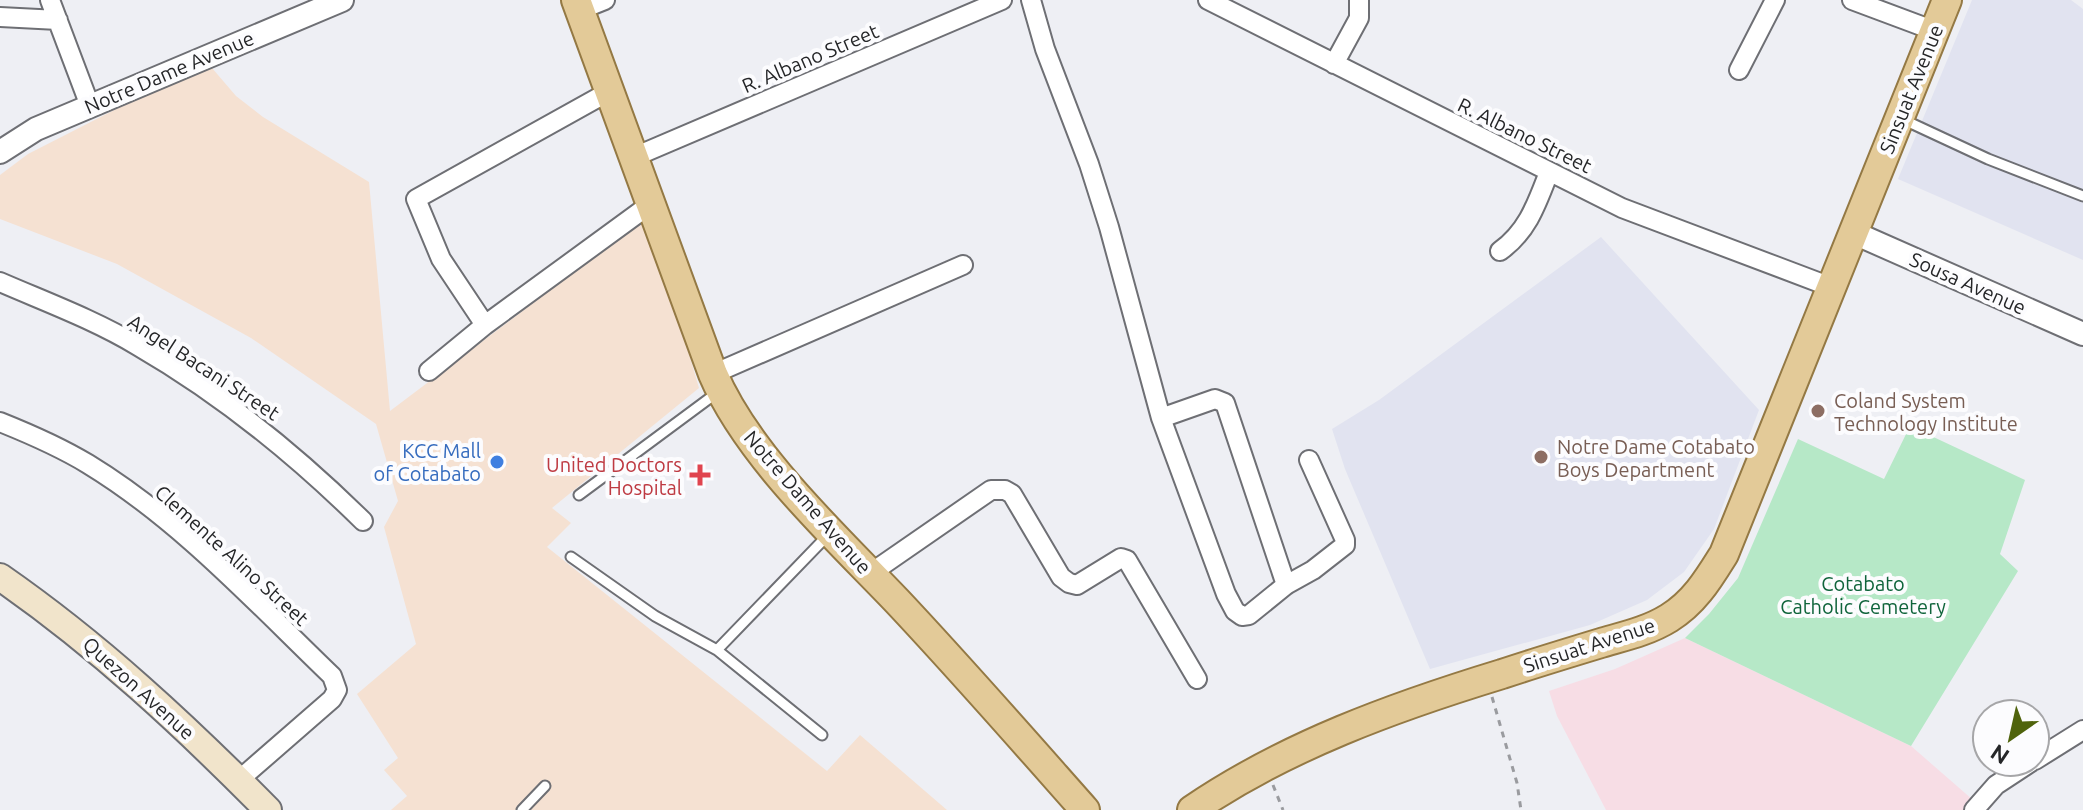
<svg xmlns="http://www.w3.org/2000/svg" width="2083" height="810" font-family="Ubuntu,sans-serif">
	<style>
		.commercial { fill: #f5e1d2 }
		.industrial { fill: #f7dde5 }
		.built { fill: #e1e3f0 }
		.green { fill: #b6e8c7 }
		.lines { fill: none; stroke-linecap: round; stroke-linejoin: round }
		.service-casing { stroke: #6e6f74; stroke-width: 13 }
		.minor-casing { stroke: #6e6f74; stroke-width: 22 }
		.tertiary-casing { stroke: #6e6f74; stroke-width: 26 }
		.secondary-casing { stroke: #6e6f74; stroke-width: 30 }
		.primary-casing { stroke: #947944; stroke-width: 32 }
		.path { stroke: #9a9b9f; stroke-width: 3; stroke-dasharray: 6 6; stroke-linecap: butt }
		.service { stroke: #fff; stroke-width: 9 }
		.minor { stroke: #fff; stroke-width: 18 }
		.tertiary { stroke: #fff; stroke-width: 22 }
		.secondary { stroke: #f1e4cb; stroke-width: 26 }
		.primary { stroke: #e3ca98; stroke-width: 28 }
		.education-dot { fill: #8d6e63; stroke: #fcfcfe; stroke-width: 3 }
		.shop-dot { fill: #3f7fe0; stroke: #fcfcfe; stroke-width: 3 }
		.health-dot { fill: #e0444e; stroke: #fcfcfe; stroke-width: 3 }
		.labels { text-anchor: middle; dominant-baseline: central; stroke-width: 8; stroke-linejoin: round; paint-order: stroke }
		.street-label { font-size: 20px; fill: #252628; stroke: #fcfcfe }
		.education-label { font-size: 20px; fill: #785e54; stroke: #fcfcfe; text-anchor: start }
		.shop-label { font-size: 20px; fill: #366cbe; stroke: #fcfcfe; text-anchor: end }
		.health-label { font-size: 20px; fill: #be3a42; stroke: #fcfcfe; text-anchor: end }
		.park-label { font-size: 20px; fill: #0f643b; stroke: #fcfcfe }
	</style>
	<rect width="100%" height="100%" fill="#eeeff4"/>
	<!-- commercial -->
	<path class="commercial" d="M212,68L236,96L263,117L369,182L390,411L642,221L672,297L699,388L552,508L571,523L547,547L827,771L860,735L947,810H391L407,796L384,770L398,758L357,694L416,644L384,527L398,501L376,424L251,338L117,264L0,219V175L28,154L126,104Z"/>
	<!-- industrial -->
	<path class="industrial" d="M1685,638L1911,746L1973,800L1965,810H1606L1557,716L1549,691L1615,669Z"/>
	<!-- built -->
	<path class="built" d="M1972,0H2071L2083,9V260L1898,179Z
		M1601,237L1759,410L1714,529L1684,572L1647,600L1590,625L1430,669L1345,469L1332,429L1379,400Z"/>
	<!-- green -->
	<path class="green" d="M1910,426L2025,480L2000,554L2018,571L1911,746L1685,638L1709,614L1738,578L1798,439L1884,479Z"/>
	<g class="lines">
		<defs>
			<path id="service" d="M1902,119L1988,159L2083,196
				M579,495L718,392
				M571,557L655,616L717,650L822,735
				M717,650L829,534
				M522,810L545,786"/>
			<path id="minor" d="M50,0L90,106
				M1031,0L1045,49L1089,164L1109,227L1161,418L1226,594L1235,611L1242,616L1249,615L1286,585L1313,570L1345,545V540L1309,460
				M1208,0L1622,208L1831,287
				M1852,0L1935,31
				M580,10L605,0
				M0,17L58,20
				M1334,64L1359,18V0
				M1739,70L1775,0
				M634,157L1002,0
				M1500,251C1528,231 1537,203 1549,172
				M0,282C46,302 95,320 138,346C221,394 295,454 363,521
				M485,325L441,259L416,199L610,91
				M429,371L485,325L652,203
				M713,374L963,265
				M1161,418L1215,399L1225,403L1286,585
				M0,422C30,434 60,447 88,464C180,520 255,602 332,676L337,690L332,699L239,780
				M871,573L991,490H1005L1012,494L1061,577L1069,583L1077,585L1121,558L1127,560L1197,679
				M2035,760L2083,730
				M1974,810L1996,785L2031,762"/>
			<path id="tertiary" d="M0,152L36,129L342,0
				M1852,232L2083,334"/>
			<path id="secondary" d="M0,577C98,645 184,725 268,810"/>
			<path id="primary" d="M576,0L713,374C748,456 835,536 897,601C961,669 1023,740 1085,810
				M1192,810C1286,746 1394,707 1502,674C1535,663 1568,653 1601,643C1625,636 1648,631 1669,618C1695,602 1709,578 1724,554L1947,0"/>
		</defs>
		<!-- service casing -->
		<use href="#service" class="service-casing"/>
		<!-- minor casing -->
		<use href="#minor" class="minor-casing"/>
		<!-- tertiary casing -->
		<use href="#tertiary" class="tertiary-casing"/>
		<!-- secondary casing -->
		<use href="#secondary" class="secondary-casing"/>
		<!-- primary casing -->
		<use href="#primary" class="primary-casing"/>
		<!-- path -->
		<path class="path" d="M1492,697L1517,783L1521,810
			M1273,785L1283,810"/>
		<!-- service -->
		<use href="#service" class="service"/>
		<!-- minor -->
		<use href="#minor" class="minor"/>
		<!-- tertiary -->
		<use href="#tertiary" class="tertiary"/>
		<!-- secondary -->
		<use href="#secondary" class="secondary"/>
		<!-- primary -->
		<use href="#primary" class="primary"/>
	</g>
	<!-- markers -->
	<g class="education-dot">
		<circle cx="1818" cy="411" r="8"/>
		<circle cx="1541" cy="457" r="8"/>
	</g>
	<circle class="shop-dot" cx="497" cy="462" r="8"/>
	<path class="health-dot" d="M696 463h8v8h8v8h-8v8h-8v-8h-8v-8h8z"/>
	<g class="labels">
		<!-- street labels -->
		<g class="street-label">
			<text transform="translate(810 58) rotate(-23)">R. Albano Street</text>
			<text transform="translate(169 72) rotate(-23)">Notre Dame Avenue</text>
			<text transform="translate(1911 89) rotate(-68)">Sinsuat Avenue</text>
			<text transform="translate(1525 135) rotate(26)">R. Albano Street</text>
			<text transform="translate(1968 283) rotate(24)">Sousa Avenue</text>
			<text transform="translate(204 367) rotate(33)">Angel Bacani Street</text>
			<text transform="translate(808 502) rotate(49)">Notre Dame Avenue</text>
			<text transform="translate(232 555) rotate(42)">Clemente Alino Street</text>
			<text transform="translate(1589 645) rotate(-18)">Sinsuat Avenue</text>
			<text transform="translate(139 688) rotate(42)">Quezon Avenue</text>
		</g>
		<!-- education labels -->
		<g class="education-label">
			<text x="1834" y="400">Coland System<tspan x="1834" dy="23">Technology Institute</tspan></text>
			<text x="1557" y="446">Notre Dame Cotabato<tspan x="1557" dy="23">Boys Department</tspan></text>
		</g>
		<!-- shop labels -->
		<g class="shop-label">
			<text x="481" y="450">KCC Mall<tspan x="481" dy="23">of Cotabato</tspan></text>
		</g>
		<!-- health labels -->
		<g class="health-label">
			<text x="682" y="464">United Doctors<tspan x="682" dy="23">Hospital</tspan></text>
		</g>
		<!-- park labels -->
		<g class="park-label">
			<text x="1863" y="583">Cotabato<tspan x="1863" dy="23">Catholic Cemetery</tspan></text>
		</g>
	</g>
	<!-- north arrow -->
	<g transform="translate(2011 738) rotate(214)"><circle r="38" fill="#fcfcfe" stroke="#a6a6a8" stroke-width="2"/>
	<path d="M0-6L14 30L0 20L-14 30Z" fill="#4f630c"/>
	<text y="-12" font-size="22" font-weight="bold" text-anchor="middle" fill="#252628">N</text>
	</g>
</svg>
